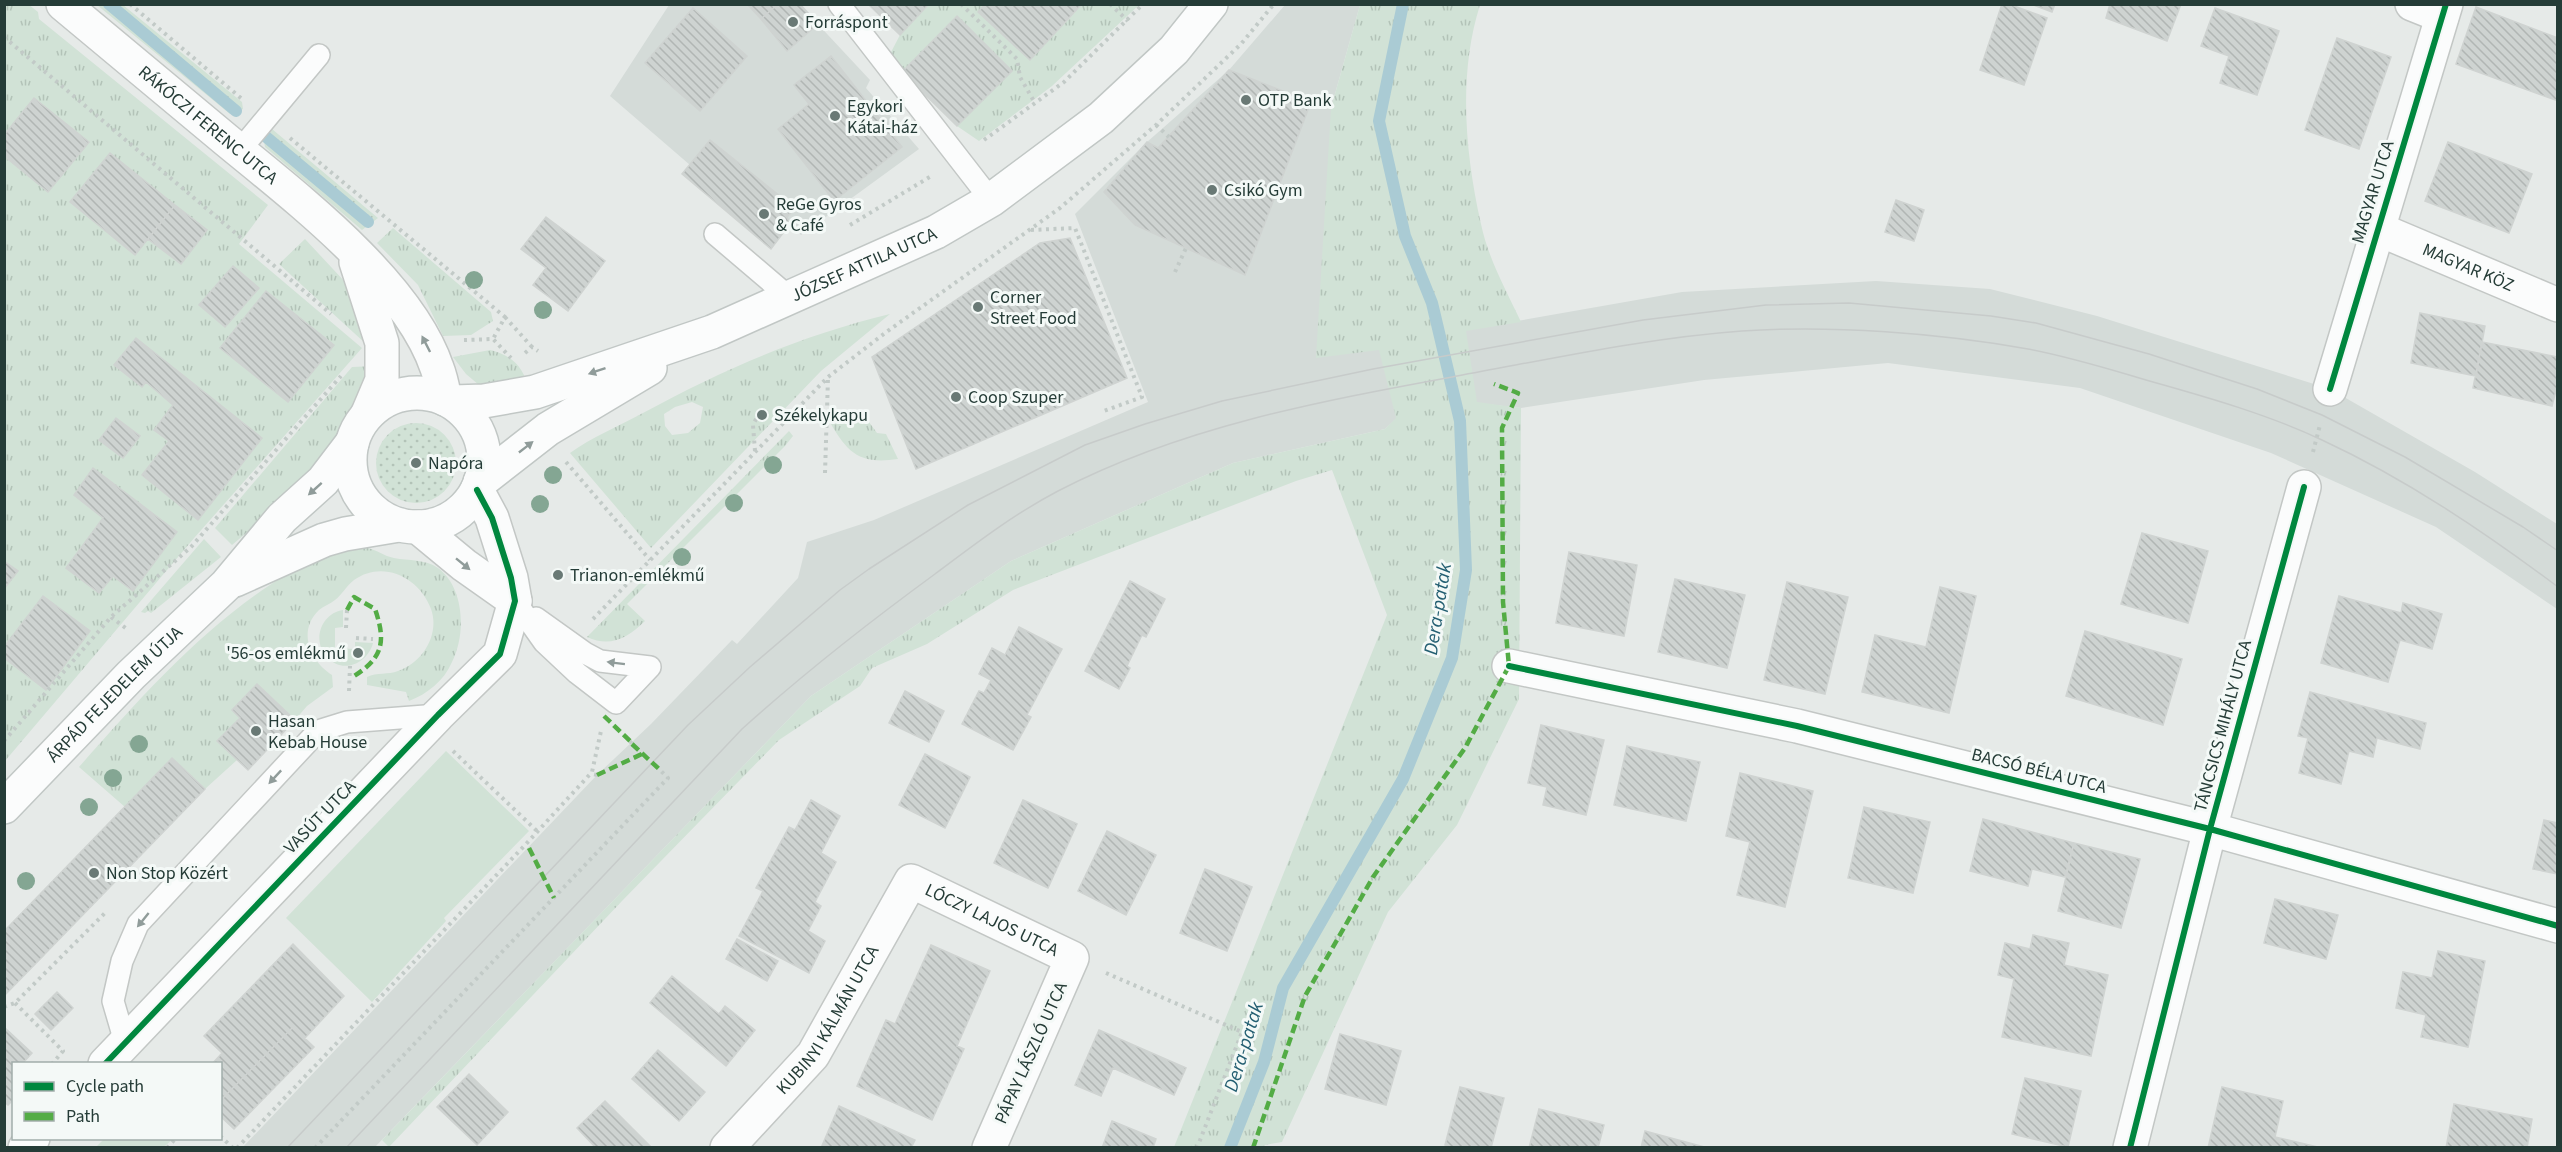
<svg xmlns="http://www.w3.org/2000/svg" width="2562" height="1152" font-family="'Source Sans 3',sans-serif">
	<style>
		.built { fill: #d4dbd8 }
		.grass { fill: url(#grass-tufts); fill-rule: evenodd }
		.park { fill: #d1e2d6 }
		.garden { fill: url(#garden-dots) }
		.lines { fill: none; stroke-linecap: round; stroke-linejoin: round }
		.stream { stroke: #aacbd4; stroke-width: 12 }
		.building { fill: url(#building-back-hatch); stroke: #cfd3d1; stroke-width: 1.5 }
		.service-casing { stroke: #c3c7c5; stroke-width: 24 }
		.minor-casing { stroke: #c3c7c5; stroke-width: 36 }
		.tertiary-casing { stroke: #c3c7c5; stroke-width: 36 }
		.secondary-casing { stroke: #c1c7c5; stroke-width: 36 }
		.path { stroke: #c2cac7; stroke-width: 4; stroke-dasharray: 3 4.5; stroke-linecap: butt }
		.service { stroke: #fbfcfc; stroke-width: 21 }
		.minor { stroke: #fbfcfc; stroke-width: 33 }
		.tertiary { stroke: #fbfcfc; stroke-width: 33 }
		.secondary { stroke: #fbfcfc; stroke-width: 33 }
		.tram { stroke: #c7cbca; stroke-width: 1.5 }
		.quiet { stroke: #53ac45; stroke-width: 4.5; stroke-dasharray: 9 4.5; stroke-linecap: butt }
		.cycleway-casing { stroke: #f4f9f7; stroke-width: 10 }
		.cycleway { stroke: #00873e; stroke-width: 6 }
		.tree { fill: #84a693 }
		.oneway { fill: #909c9a }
		.poi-dot { fill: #697975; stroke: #f4f9f7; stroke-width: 2 }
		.labels { text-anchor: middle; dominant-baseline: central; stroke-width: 6; stroke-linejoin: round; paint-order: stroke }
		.poi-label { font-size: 18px; fill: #253c37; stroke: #f4f9f7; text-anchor: start }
		.street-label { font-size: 18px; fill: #253c37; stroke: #f4f9f7 }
		.water-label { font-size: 20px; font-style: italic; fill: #245f72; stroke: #f4f9f7 }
	</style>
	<defs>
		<pattern id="grass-tufts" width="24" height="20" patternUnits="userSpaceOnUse" patternTransform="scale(1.5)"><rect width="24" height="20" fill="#d1e2d6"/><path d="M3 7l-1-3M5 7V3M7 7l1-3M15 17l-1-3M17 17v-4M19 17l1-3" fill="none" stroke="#b3c3b8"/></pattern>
		<pattern id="garden-dots" width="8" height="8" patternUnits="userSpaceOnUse" patternTransform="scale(1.5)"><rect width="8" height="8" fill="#d1e2d6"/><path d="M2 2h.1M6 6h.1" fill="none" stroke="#b3c3b8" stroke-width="1.8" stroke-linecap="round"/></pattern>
		<pattern id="building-back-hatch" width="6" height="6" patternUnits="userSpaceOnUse" patternTransform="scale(1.5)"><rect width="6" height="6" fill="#ced3d1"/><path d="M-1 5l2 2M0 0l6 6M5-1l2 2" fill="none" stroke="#b1b6b4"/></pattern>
	</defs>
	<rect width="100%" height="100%" fill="#e6eae8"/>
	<!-- built -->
	<path class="built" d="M669,5H800L870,80L866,88L919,149L801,235L790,224L771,249L682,174L690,165L610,96Z
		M1285,5H1360L1331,108L1466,330L1682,292L1876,281L1990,289L2097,316L2330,389L2475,472L2557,524V609L2436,527L2271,453L2080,388L1888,363L1704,380L1521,408L1477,403L1397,418L1385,429L1233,463L1011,561L811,696L375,1147L242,1148L596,776L651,724L732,640L737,644L798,578L807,542L874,520L1148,402L1075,214L1147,142L1229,70Z"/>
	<!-- grass -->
	<path class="grass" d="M28,4L38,12L39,19L268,205L239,244L362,348L195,537L5,761L4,5Z
		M97,5H123L242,102L243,109L230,114Z
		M929,5H985L979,12L1030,60L1082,5H1139L1052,86L979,141L957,126L1012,71L957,16L902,72L890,54L900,35Z
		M1360,5H1480C1458,74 1465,153 1481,224C1488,258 1506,290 1521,322L1466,331L1477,402L1521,408L1519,699L1457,825L1388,912L1282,1142L1265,1145L1264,1147H1174L1387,615L1332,470L1296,481L1013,590L927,644L872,668L860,686L779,740L622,901L389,1147L382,1140L811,696L1011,561L1233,463L1385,429L1396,418L1379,350L1316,358L1331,108Z
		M272,129L378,218L362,230L265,147L264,141Z
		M393,228L491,312L493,321L471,335L443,336L418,285L377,243Z
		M305,239L346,283L366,344L279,264Z
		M890,314L821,371L651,548L570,453C592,437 619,426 643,413C724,369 800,336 890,314ZM692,402L703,407L700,423L688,433L672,435L665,426L664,414L675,407Z
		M490,350C512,355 524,367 529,390L479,385L466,374L453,357Z
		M375,366L368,398L342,430L336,445L251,529L232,545L215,528L352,367Z
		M866,418L877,433L886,434L898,459C858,465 847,452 828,419Z
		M789,431L793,436L785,446L627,604L645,621C628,638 610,648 587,637Z
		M204,539L221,557L151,613L148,611L145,613L141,612Z
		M345,547C352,547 361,546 368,548C377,550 384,556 394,558C409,561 425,559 438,568C465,588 466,635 452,662C444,681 427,694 409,701L406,692L367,685V677C377,672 388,675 398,671C423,663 440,634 431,609C420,578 383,559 354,580C346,586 342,595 335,600C330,604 324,606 319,610C297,631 310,661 332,675L333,687L307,706L295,720L257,684L232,710L240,718L218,741L237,760L205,789L172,758L125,807L79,767C142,696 205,624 287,574C305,563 326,556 345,547Z"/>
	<!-- park -->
	<path class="park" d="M343,610V627L335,628V648L355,649V642L373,643C368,663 343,675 327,657C311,640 322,613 343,610Z
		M446,751L529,831L444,918L446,921L372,1002L286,918Z
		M104,1139V1138L173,1139L164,1147H96Z"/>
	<!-- garden -->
	<path class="garden" d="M376 463a40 40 0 1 1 80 0a40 40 0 1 1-80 0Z"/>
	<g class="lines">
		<!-- stream -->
		<path class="stream" d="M109,4L236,111
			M265,136L368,222
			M1230,1148L1264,1062L1283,988L1403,779L1452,658L1466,570L1460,421L1432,303L1405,236L1379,121L1403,4"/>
	</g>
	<!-- building -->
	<path class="building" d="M747,4H778L761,19Z
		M778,4H800L818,24L787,51L761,19Z
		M868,4H929L900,35Z
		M985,4H1082L1030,60L978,12Z
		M2002,4H2009L2047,18L2024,85L1980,70Z
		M2031,4H2055L2052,12Z
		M2110,4H2181L2167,41L2106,18Z
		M2476,7L2558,38V101L2456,64Z
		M693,8L747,56L700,111L645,63Z
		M2215,8L2279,31L2257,95L2220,83L2229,56L2201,46Z
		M957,16L1012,71L957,126L902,72Z
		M2337,38L2391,57L2359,149L2305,130Z
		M831,56L902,147L834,201L778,129L809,104L794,85Z
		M1229,70L1311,102L1245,275L1135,225L1104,192L1147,142L1158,148Z
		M34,98L89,142L48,192L4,156V135Z
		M710,140L795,208L787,217L790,224L771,249L682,174Z
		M2448,142L2532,174L2509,233L2425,201Z
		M110,153L175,205L135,255L70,202Z
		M1896,200L1924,210L1914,241L1885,232Z
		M175,205L207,230L181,264L148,239Z
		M546,217L605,261L568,311L533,285L546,268L521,249Z
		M1070,238L1127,378L916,469L872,357L1040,243Z
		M233,266L259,288L225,327L199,305Z
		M266,291L334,345L288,402L220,348Z
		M2420,313L2485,326L2476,376L2411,363Z
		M136,338L262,438L198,520L142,475L169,441L154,430L173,405L146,382L142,387L114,365Z
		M2482,342L2558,357V383L2552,406L2473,388Z
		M116,418L140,436L123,458L99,440Z
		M93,468L177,532L133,591L113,576L99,593L66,568L103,518L74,495Z
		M2142,533L2208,551L2188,623L2121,604Z
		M1569,552L1637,565L1624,636L1556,623Z
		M4,561L18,571L4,589Z
		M1675,579L1745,595L1727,668L1658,652Z
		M1130,581L1165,599L1146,637L1142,635L1127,666L1130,668L1119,689L1085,671Z
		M1787,582L1848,597L1825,694L1764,680Z
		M1940,587L1976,596L1949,713L1862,692L1875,635L1926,647Z
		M43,596L90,631L46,690L4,658V647Z
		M2339,596L2401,613L2403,603L2442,614L2432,649L2400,640L2388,682L2321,663Z
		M1019,627L1062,649L1027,715L1031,717L1013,750L962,724L979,691L984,693L991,680L979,674L992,648L1005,655Z
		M2085,631L2182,659L2163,725L2066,696Z
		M257,684L295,720L248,770L217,741L240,718L232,710Z
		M905,691L944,711L929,742L889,723Z
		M2310,692L2426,723L2420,749L2377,738L2373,757L2349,751L2341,784L2299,773L2308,738L2298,736Z
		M1541,725L1604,740L1586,815L1543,805L1547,787L1528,783Z
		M1627,746L1700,762L1686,821L1614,805Z
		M925,754L970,777L945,828L899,805Z
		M172,758L205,789L44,955L12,923Z
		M1740,773L1813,791L1785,907L1737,895L1750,842L1726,836Z
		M811,800L840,816L821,853L836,862L815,902L821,906L808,931L825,941L809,973L739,936L763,891L756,888L789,827L795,830Z
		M1023,800L1077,824L1048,888L994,863Z
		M1864,807L1930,822L1913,893L1848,878Z
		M1983,819L2074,843L2065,877L2032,869L2028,886L1970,871Z
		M2544,820L2558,823V874L2533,869Z
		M1107,831L1156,855L1126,915L1078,891Z
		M2074,843L2140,859L2121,928L2058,911Z
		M1205,869L1252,887L1227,951L1180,933Z
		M2275,899L2338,915L2326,959L2264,943Z
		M12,923L44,955L4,996V931Z
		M2033,935L2069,943L2064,965L2108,975L2091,1056L2002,1037L2014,979L1998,975L2005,943L2030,949Z
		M737,939L778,961L767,981L726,959Z
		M293,944L344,996L305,1038L293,1027L220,1101V1064H212L222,1053L204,1036Z
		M931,945L990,971L957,1046L964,1049L932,1120L857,1086L886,1020L895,1024Z
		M2438,951L2485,961L2468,1047L2421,1037L2426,1015L2396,1008L2403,972L2432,978Z
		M672,976L719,1014L725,1006L755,1030L726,1066L650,1003Z
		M57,992L73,1008L51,1030L35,1014Z
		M4,1027L32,1053L22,1064H14V1099L8,1105L4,1102Z
		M293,1027L314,1047L234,1129L220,1116V1101Z
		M1099,1030L1186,1068L1174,1095L1113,1068L1101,1096L1075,1085Z
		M1340,1034L1401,1051L1386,1105L1325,1089Z
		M658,1050L705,1092L679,1121L632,1079Z
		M469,1074L508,1112L477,1145L437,1107Z
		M2025,1078L2081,1091L2068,1147L2012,1134Z
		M1460,1087L1504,1098L1491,1148H1455L1445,1145Z
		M2222,1087L2283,1101L2275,1137L2322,1148H2208Z
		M605,1101L651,1147L650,1148H596L577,1128Z
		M2454,1104L2532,1119L2527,1148H2446Z
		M839,1106L915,1140L911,1148H821Z
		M1539,1109L1604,1125L1598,1148H1529Z
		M1112,1121L1156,1139L1153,1148H1102Z
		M1645,1131L1708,1148H1641Z"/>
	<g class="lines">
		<defs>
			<path id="service" d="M839,4L991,200
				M240,150L319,55
				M715,234L790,298
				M515,601L544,642L577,673L616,703L650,667
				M536,618L585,653L600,661L650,667
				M125,1042L113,1001L122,961L138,924L318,731L347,722L438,715"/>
			<g id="minor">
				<path d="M2412,4L2442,16"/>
				<path id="s1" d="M2378,229L2558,305"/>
				<path d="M2330,389L2446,4"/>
				<path d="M1509,666L1797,726L2210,829L2558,926"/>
				<path id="s2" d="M727,1148L813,1055L911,881L1072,958L989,1148"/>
				<path d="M2130,1148L2210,829L2304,487"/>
			</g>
			<g id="tertiary">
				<path id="s3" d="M63,4C117,49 171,94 225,139C294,196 408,282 437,368C441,378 443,389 445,399"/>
				<path d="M356,262L382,343V380L368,413"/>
				<path d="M418,527L464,565L515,601"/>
				<path d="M105,1064L438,715L500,654L515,601L511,578L492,518L477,490"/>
				<path d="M25,1148L33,1138"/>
			</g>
			<g id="secondary">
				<circle cx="417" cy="460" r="67"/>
				<path id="s4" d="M453,402L484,401L535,392L712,332L936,232L991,200L1101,118L1174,50L1211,4"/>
				<path d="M480,482L548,429L650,368"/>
				<path d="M235,580L324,540L345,534L399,525"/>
				<path id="s5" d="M4,807L131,675L226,585L282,518L323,481L352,443"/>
			</g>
		</defs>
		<!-- service casing -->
		<use href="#service" class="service-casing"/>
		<!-- minor casing -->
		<use href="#minor" class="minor-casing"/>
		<!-- tertiary casing -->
		<use href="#tertiary" class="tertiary-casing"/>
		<!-- secondary casing -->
		<use href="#secondary" class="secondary-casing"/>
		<!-- path -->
		<path class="path" d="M130,4L242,99
			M961,4L1017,59L1020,77L1035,103
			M1110,4L1128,21
			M4,37L331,314
			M1156,125L1169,137
			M290,138L505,317L493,339
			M984,140L1064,82L1143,4
			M850,225L933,175
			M1031,230L1075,228L1142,397L1104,411
			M1175,272L1186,248
			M505,317L532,347
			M464,340L493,339L511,358
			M525,353L532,347L538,351
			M755,451L753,425L758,415L772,411L790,417
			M2313,452L2320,425
			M566,462L650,560
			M825,473L828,378
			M111,617L127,629
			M593,619L828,377L885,333L1060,208L1156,125L1241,44L1274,4
			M346,628L347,610
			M356,638L373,639
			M349,691L350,666
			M4,741L111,617L191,547L341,376
			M630,741L632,744
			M453,751L537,831
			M597,775L592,774V772L601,731
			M1106,973L1242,1032L1197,1148
			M15,1003L63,1051L52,1064
			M4,1007L15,1003L106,912
			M220,1136L233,1148
			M167,1148L176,1138
			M237,1148L526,844L592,772
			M315,1148L668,778L659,769"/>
		<!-- service -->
		<use href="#service" class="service"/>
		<!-- minor -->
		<use href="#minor" class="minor"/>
		<!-- tertiary -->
		<use href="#tertiary" class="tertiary"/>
		<!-- secondary -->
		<use href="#secondary" class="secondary"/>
		<!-- tram -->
		<path class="tram" d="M287,1148L688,725L750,667L840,590L869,569L968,505L1085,445L1145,424L1222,401L1373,369L1643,320L1766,305L1849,303L1991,316L2036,323L2149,354L2257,389L2322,415L2405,457L2523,527L2558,551
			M346,1148L742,729C803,674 868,623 935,574C975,544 1014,514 1058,491C1183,426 1321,401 1457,376C1551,359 1646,338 1742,331C1832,325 1939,333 2028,349C2071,357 2112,370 2153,382C2210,398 2269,415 2322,440C2406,479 2483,531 2558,587"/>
		<!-- quiet -->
		<path class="quiet" d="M347,610L354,597L375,609C387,644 382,659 351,678
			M604,716L630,741
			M632,744L659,769
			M597,775L642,754
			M529,848L554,898
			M1253,1148L1305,996L1373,877L1465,748L1509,666L1503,602L1502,428L1518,393L1494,384"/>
		<defs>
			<path id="cycleway" d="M2330,389L2446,4
				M1509,666L1797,726L2210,829L2558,926
				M105,1064L438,715L500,654L515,601L511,578L492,518L477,490
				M2130,1148L2210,829L2304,487"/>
		</defs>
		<!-- cycleway casing -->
		<use href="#cycleway" class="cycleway-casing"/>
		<!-- cycleway -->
		<use href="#cycleway" class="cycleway"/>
	</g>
	<!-- trees -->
	<g class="tree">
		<circle cx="474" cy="280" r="9"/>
		<circle cx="543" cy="310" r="9"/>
		<circle cx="773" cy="465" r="9"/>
		<circle cx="553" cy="475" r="9"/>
		<circle cx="734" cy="503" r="9"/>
		<circle cx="540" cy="504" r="9"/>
		<circle cx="682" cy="557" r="9"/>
		<circle cx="139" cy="744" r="9"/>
		<circle cx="113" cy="778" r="9"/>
		<circle cx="89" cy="807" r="9"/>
		<circle cx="26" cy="881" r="9"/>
	</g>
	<!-- one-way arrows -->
	<defs><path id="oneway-solid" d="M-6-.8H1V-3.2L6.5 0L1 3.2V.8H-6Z" transform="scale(1.5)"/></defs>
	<g class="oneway">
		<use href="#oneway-solid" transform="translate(426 344) rotate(-117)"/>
		<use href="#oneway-solid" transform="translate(597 371) rotate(161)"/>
		<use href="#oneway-solid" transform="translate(526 447) rotate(-38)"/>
		<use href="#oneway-solid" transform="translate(315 489) rotate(138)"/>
		<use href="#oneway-solid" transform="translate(463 564) rotate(39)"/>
		<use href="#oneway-solid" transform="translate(616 663) rotate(-173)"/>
		<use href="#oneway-solid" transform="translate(275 777) rotate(133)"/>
		<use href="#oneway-solid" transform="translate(143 920) rotate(129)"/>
	</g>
	<!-- markers -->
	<g class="poi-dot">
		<circle cx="793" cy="22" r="6"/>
		<circle cx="1246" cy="100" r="6"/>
		<circle cx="835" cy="116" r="6"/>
		<circle cx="1212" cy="190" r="6"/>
		<circle cx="764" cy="214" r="6"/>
		<circle cx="978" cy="307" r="6"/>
		<circle cx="956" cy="397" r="6"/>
		<circle cx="762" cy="415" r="6"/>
		<circle cx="416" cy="463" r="6"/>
		<circle cx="558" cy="575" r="6"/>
		<circle cx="358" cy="653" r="6"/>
		<circle cx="256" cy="731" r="6"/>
		<circle cx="94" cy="873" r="6"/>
	</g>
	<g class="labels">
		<!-- poi labels -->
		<g class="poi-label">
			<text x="805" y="22">Forráspont</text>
			<text x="1258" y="100">OTP Bank</text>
			<text x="847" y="106">Egykori<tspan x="847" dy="21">Kátai-ház</tspan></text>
			<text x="1224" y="190">Csikó Gym</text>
			<text x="776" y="204">ReGe Gyros<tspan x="776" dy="21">&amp; Café</tspan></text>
			<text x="990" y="297">Corner<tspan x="990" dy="21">Street Food</tspan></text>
			<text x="968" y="397">Coop Szuper</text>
			<text x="774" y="415">Székelykapu</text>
			<text x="428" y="463">Napóra</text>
			<text x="570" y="575">Trianon-emlékmű</text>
			<text x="346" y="653" text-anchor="end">'56-os emlékmű</text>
			<text x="268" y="721">Hasan<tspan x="268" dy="21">Kebab House</tspan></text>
			<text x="106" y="873">Non Stop Közért</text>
		</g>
		<!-- street labels -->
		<g class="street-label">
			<text stroke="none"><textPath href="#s3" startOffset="189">RÁKÓCZI FERENC UTCA</textPath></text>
			<text transform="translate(2373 192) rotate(-73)">MAGYAR UTCA</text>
			<text stroke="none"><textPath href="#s4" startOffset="436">JÓZSEF ATTILA UTCA</textPath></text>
			<text stroke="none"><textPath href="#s1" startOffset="98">MAGYAR KÖZ</textPath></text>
			<text stroke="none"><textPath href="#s5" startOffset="158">ÁRPÁD FEJEDELEM ÚTJA</textPath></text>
			<text transform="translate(2223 726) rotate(-75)">TÁNCSICS MIHÁLY UTCA</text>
			<text transform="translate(2039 771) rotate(14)">BACSÓ BÉLA UTCA</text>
			<text transform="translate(320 817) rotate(-46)">VASÚT UTCA</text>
			<text stroke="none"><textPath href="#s2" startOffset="416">LÓCZY LAJOS UTCA</textPath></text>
			<text stroke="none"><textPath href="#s2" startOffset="164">KUBINYI KÁLMÁN UTCA</textPath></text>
			<text transform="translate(1031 1053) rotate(-66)">PÁPAY LÁSZLÓ UTCA</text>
		</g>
		<!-- water labels -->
		<g class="water-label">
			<text transform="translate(1438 609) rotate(-81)">Dera-patak</text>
			<text transform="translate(1244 1047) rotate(-73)">Dera-patak</text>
		</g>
	</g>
	<!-- border -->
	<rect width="2562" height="1152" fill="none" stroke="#253c37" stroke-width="12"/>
	<!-- legend -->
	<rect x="12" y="1062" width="210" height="78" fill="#f4f9f7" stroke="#a1adaa" stroke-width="1.5"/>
	<rect x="24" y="1082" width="30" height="9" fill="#00873e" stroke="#a1adaa" stroke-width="1.5"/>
	<text x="66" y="1092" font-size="18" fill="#253c37">Cycle path</text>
	<rect x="24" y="1112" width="30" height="9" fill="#53ac45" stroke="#a1adaa" stroke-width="1.5"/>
	<text x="66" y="1122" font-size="18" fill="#253c37">Path</text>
</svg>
